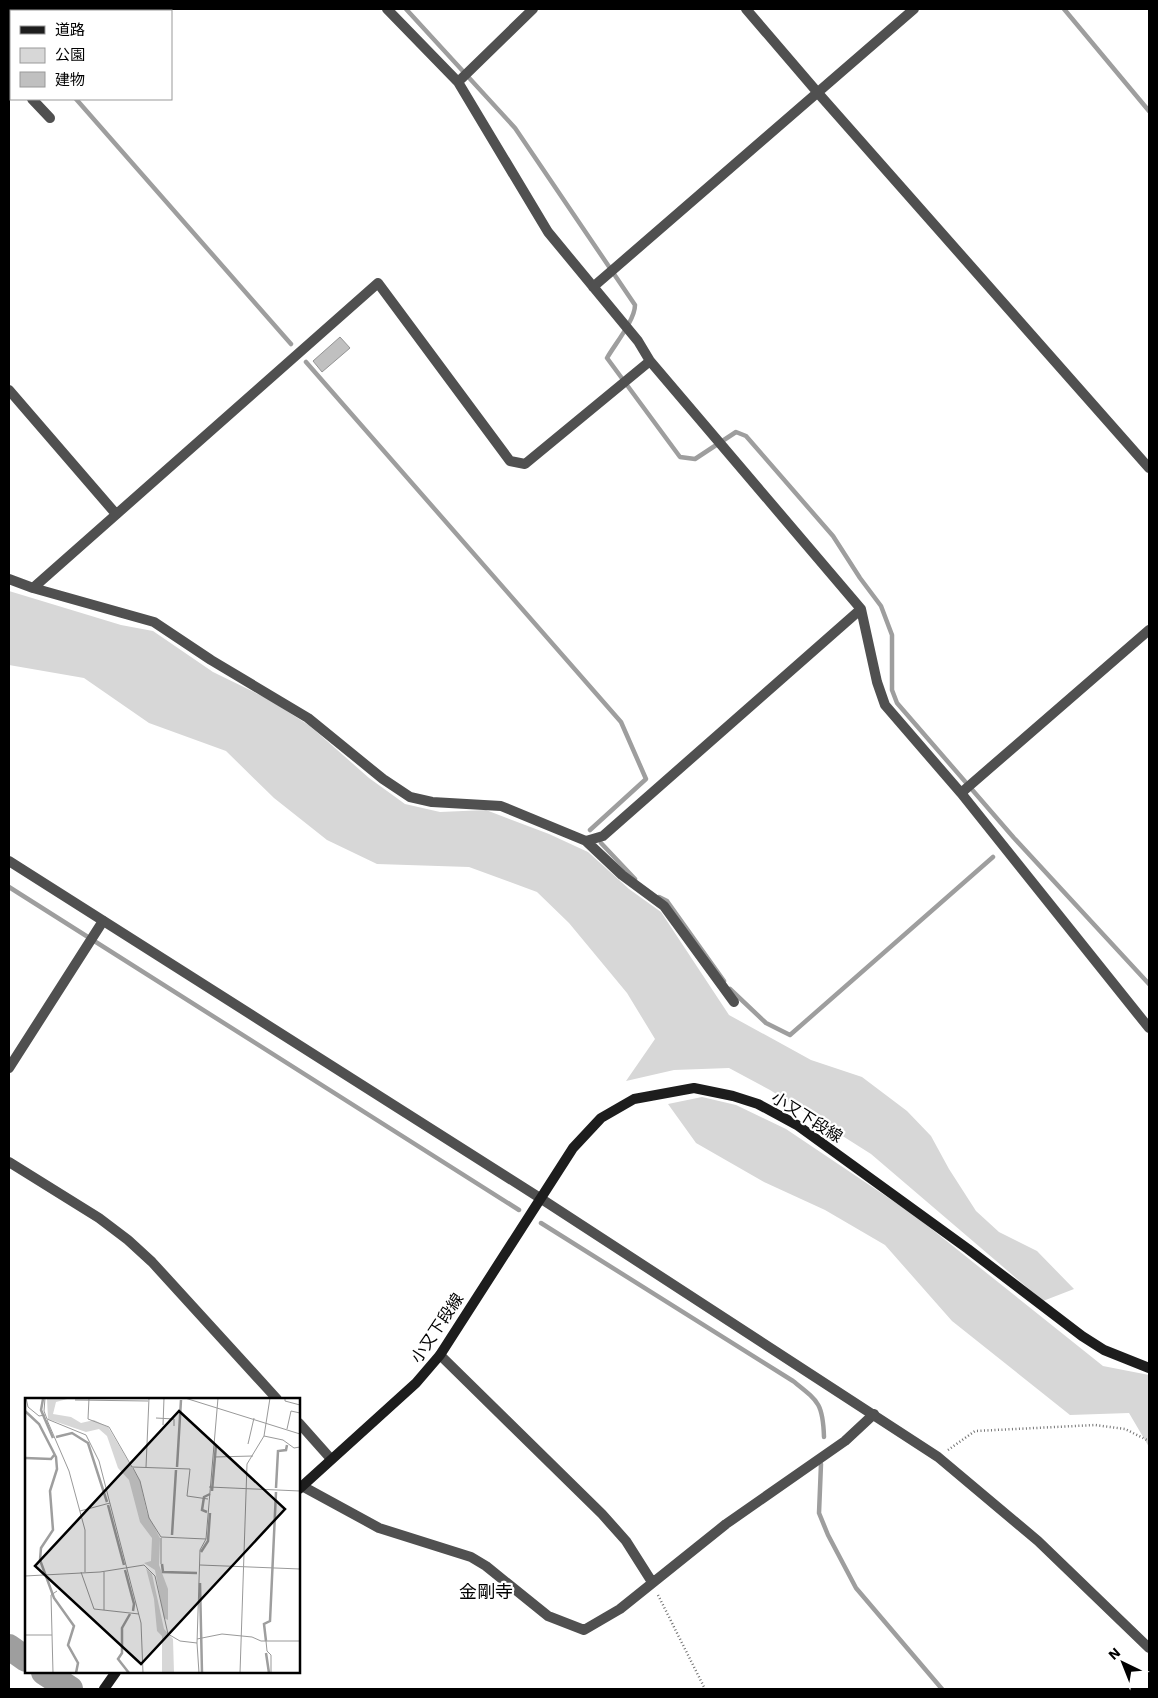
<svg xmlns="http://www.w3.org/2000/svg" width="1158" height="1698" font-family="'Work Sans','Noto Sans JP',sans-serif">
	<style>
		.green { fill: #d7d7d7 }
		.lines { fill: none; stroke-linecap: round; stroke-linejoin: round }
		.stream { stroke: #9e9e9e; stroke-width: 4.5 }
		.river { stroke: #9e9e9e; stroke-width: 26 }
		.building { fill: #c0c0c0; stroke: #949494 }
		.path { stroke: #727272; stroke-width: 2.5; stroke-dasharray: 1 2.5; stroke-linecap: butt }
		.minor { stroke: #505050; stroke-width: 10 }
		.tertiary { stroke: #505050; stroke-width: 10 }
		.secondary { stroke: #1d1d1d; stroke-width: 10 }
		.labels { text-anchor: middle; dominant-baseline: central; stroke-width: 4.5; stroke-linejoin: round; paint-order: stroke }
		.street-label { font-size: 16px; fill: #000; stroke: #fff }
		.neighbourhood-label { font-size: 18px; fill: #000; stroke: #fff }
		.inset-river { fill: none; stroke: #9e9e9e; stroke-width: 2.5 }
		.inset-road { fill: none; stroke: #999; stroke-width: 1 }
		.view { fill: #000; fill-opacity: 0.15; stroke: #000; stroke-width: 2.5 }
		.inset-edge { fill: none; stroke: #000; stroke-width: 2.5 }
	</style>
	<rect width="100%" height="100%" fill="#fff"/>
	<!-- green -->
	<path class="green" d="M9,591L121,625L153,631L213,672L268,699L310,726L369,778L405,804L440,812L486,810L549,834L588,852L629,889L661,912L729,1015L811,1060L862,1077L907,1111L931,1136L949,1169L976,1211L999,1232L1037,1251L1074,1289L1043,1301L871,1154L770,1090L729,1068L674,1070L626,1081L655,1039L627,993L569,923L537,892L469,867L377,864L327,840L274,798L226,751L149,723L84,678L9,665Z
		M702,1097L736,1105L786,1129L914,1215L1103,1366L1149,1375V1447L1129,1413L1070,1415L952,1321L885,1245L825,1210L764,1182L696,1143L668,1104Z"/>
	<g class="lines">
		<!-- stream -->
		<path class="stream" d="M406,9L515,128L635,305C635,320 615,344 607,358L680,457L695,459L736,432L746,436L833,536L860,578L881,606L892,635V690L897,703L1014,838L1149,984
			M1064,9L1149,111
			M9,22L11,25
			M76,99L291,344
			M306,362L621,722L646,779L590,830
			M601,843L635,879
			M9,887L519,1210
			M659,897L667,901L724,981
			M730,989L766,1023L790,1035L993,857
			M541,1223L793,1381C818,1401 823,1403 824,1437
			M821,1464L819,1513L828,1535L856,1588L942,1689"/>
		<!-- river -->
		<path class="river" d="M9,1647L26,1659
			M44,1672L70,1689"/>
	</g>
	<!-- building -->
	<path class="building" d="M340,337L350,348L322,372L313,361Z"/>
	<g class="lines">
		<!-- path -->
		<path class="path" d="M948,1450L975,1431L1095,1425L1125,1429L1149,1441
			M658,1595L705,1689"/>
		<!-- minor -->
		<path class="minor" d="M387,9L458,82L548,232L638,341L650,361L861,609L877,682L885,705L961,793L1149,1028
			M746,9L818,93L1149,468
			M458,82L533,9
			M9,85L11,83
			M32,99L50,118
			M593,287L914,9
			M9,390L116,514
			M9,579L33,588L378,283L510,461L525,464L650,361
			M33,588L154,622L211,660L308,718L383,779L410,797L432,802L501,806L586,841L603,836L861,609
			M961,793L1149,630
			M586,841L622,875L664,906L734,1002
			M9,1068L103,921
			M9,1162L99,1218L128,1240L152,1262L277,1399
			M440,1355L602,1514L626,1541L652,1582
			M299,1423L331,1459
			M302,1486L379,1528L471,1557L486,1566L548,1616L584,1630L620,1609L726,1524L845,1441L874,1414"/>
		<!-- tertiary -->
		<path class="tertiary" d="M9,861L540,1198L938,1457L1038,1541L1149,1648"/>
		<!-- secondary -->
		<path class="secondary" d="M299,1489L416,1383L440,1355L573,1148L601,1118L634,1099L694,1088L733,1096L758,1104L797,1125L968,1249L1082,1336L1104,1350L1149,1368
			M104,1689L116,1672"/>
	</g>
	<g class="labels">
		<!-- street labels -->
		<g class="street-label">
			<text transform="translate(807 1117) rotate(32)">小又下段線</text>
			<text transform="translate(437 1328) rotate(-56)">小又下段線</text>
		</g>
		<!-- neighbourhood labels -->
		<g class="neighbourhood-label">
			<text x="486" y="1591">金剛寺</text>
		</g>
	</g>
	<!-- overview -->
	<g transform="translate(25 1398)">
		<rect width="275" height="275" fill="#fff"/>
		<path d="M22,0H46L31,4L28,16L46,19L56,25L69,22L83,29L115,83L122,115L135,140L134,167L143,191V222L139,220L130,172L119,165L126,163L127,140L115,124L104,82L93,70L82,38L74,31L61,34L23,21ZM121,170L127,176L139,231L148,241L149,275H137V238L132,233L129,201Z" fill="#d7d7d7"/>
		<path class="inset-river" d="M18,1L16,12L28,40M0,13L14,26L31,59L32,71L25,93L28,132L16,150L15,162L29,200L49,228L43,247L53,265L51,275M31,39L47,35L63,45L82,104M0,60L26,61L30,56M152,69L156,2M251,90L253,53L261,52L262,47M187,93L191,47M83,107L99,167M182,114L177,112L179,99L185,96M147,137L151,72M176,154L183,143L185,115M137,166L138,174L172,175M100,172L109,206L108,213M175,185L177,275M241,243L239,226L245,223L251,94M241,255L244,275M104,275L93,261L97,255V230L105,216"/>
		<path class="inset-road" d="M1,0L3,9L14,18L20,17M20,0L19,13L22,21L61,37L74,63L116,225L118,275M64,0L63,21L84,29L107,69L165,71L162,98L183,101M160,0L275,36M260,0V3L275,7M50,2L123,3M131,20L149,21V28M22,22L44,73L60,132V174M138,27L139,0M262,31L266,13L275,15M239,38L258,42L269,50L275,49M223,46L229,20M189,59L228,58M121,69L124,0M108,70L115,83L124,120L136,139L181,141M184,89L275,93M55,113L85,105M136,166V140M175,167L275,171M56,174L69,211L114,216M0,178L75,174L119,167L130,178L143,236L155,243L172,245L174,275M79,212V174M0,237H27M172,241L197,236L227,239L236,243H275M241,243L242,253L246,257V275M172,245L175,152L181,141L193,0M28,275L26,197L32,193M215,275L222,66L239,38L245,0"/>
		<path class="view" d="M154,13L260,111L116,266L10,168Z"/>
		<rect width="275" height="275" class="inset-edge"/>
	</g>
	<!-- border -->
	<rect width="1158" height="1698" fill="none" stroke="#000000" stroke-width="20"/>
	<!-- legend -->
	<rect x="10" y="10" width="162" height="90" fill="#ffffff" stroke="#999999"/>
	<rect x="20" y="26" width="25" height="8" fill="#1d1d1d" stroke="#999999"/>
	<text x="55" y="35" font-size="15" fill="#000000">道路</text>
	<rect x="20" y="48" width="25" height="15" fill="#d7d7d7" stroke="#999999"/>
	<text x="55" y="60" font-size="15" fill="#000000">公園</text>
	<rect x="20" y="72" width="25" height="15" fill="#c0c0c0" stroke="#999999"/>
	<text x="55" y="85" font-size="15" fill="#000000">建物</text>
	<!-- north arrow -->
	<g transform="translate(1123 1663) rotate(317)" stroke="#ffffff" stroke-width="4" paint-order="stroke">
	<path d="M0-4L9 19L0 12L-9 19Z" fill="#000000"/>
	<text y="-8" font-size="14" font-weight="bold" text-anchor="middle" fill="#000000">N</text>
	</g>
</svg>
